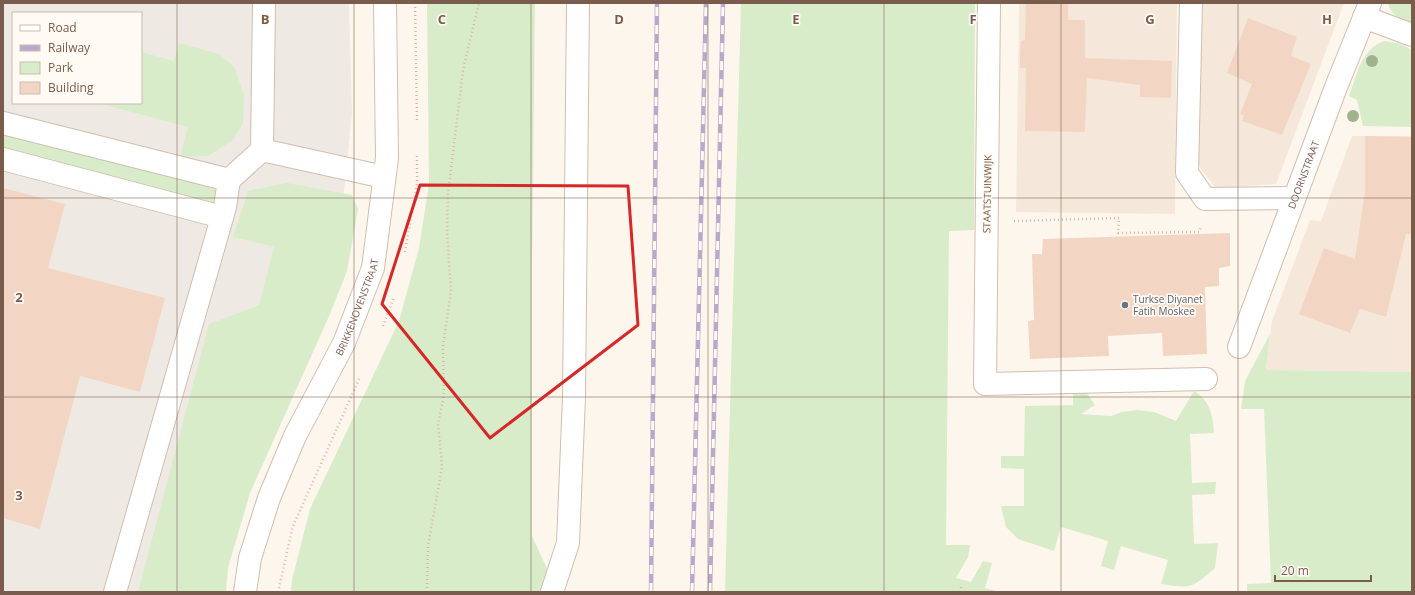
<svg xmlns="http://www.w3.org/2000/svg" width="1415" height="595" font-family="'Open Sans',sans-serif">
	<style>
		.residential { fill: #f5e8da }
		.industrial { fill: #efe9e4; fill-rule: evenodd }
		.green { fill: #d8ecc9 }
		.building { fill: #f3d5c3 }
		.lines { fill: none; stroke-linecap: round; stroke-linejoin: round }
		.minor-casing { stroke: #d1beb0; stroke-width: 24 }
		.path { stroke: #d9b8a5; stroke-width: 2.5; stroke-dasharray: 1 3; stroke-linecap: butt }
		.minor { stroke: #fff; stroke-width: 22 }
		.rail-casing { stroke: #b9a8c9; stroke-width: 4.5 }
		.rail { stroke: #fffaf3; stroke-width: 3; stroke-dasharray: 9; stroke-linecap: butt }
		.tree { fill: #a0b28e }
		.marked { fill: none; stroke: #d62828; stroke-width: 3; stroke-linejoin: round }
		.grid { fill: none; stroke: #7a5c4d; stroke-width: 1; stroke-opacity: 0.55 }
		.worship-dot { fill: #6b7280; stroke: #fffaf3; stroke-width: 1.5 }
		.labels { text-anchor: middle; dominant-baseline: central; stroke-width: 3.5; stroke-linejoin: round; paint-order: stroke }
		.street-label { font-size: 10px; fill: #7a5c4d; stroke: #fffaf3 }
		.worship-label { font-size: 10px; fill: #5b616d; stroke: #fffaf3; text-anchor: start }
		.grid-label { font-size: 13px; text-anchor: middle; font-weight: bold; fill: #7a5c4d; stroke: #fffaf3; stroke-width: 3.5; stroke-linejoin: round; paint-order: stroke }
	</style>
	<rect width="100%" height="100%" fill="#fdf6ec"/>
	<!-- residential -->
	<path class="residential" d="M1019,3H1177L1175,214L1016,212Z
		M1199,3H1344L1276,184L1216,188L1196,162Z
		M1352,136H1412V372L1266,370L1272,321L1310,220L1321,221Z"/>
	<!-- industrial -->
	<path class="industrial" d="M3,3H349L352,113L334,288L207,592H3ZM13,13H141V103H13Z"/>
	<!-- green -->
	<path class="green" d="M427,3H535L532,266V536L550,575L541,592H291L292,580L310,509L399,321L419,248L429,184Z
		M741,3H975L974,230L949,231L946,545H970L968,557L956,578L971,582L983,561L992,563L985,588L1001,592H725Z
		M1388,3H1412V23C1400,19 1391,16 1388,3Z
		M1384,41L1401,44L1412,50V127L1363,126L1357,100L1349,96C1357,75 1361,49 1384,41Z
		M179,43L219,54L235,68L244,95L243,123L233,140L208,156L180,157L188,127L98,103H141V52L174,61Z
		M3,133L218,190L215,204L3,149Z
		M287,183L352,195L358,209L347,271L330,314L250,493L228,568L226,592H138L209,324L259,305L274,247L233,237L248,191Z
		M1270,334L1266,370L1412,372V592H1247V584L1271,583L1264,409H1241L1245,381Z
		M1194,391C1210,400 1213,416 1214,433L1190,434L1192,483L1216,482L1215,494L1192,495L1194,544L1218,543L1215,568C1192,588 1191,589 1161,584L1168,560L1121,546L1114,570L1101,566L1108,541L1061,527L1054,551L1018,539L1006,527L1001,506H1024V469L1001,468V456H1024L1025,406L1073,405V393L1086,392L1095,405L1081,414L1111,416L1122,412L1138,410L1154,412L1176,421Z"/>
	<!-- building -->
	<path class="building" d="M1026,3H1068V20H1085V58L1172,61L1171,98L1140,97V85L1087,78L1085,132L1025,131L1026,68H1020V53L1021,41L1025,40Z
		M1248,18L1297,37L1291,56L1311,64L1282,135L1242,121L1244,115L1240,114L1252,84L1227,73Z
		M1365,136L1412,137V234H1406L1386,317L1360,309L1350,333L1299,314L1324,248L1355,259L1365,191Z
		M3,188L65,204L48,268L165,298L140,392L80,376L40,529L3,518Z
		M1230,233V266L1219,268V286L1205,287L1207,354L1163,356L1162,333L1108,336L1109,356L1030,359L1028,321L1034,320L1032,254H1042L1043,239Z"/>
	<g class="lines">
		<defs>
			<g id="minor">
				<path d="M989,3L985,384L1206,379"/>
				<path d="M1191,3L1187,173L1205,199L1294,198"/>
				<path d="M1364,17L1412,35"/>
				<path d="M3,123L229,180L262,150L384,177"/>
				<path d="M262,150L264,3"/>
				<path d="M3,159L222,217"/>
				<path id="s1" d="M1239,347L1336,87L1370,3"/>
				<path d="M115,592L225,207L229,180"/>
				<path id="s2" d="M245,592L250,558L269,498L295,436L344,343L373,268L387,158L385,3"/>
				<path d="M552,592L568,543L574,397L578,3"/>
			</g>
		</defs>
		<!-- minor casing -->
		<use href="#minor" class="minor-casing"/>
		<!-- path -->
		<path class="path" d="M415,3L417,121
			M1014,221L1119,218L1118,233L1199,232L1201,227
			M405,252L417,183V156
			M383,326L394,297
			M278,592L293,526L360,377
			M427,592L428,546L442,467L438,424L444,395L443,346L451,291L447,232L448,194L463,70L479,3
			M960,592L961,587"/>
		<!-- minor -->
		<use href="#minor" class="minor"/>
		<defs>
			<path id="rail" d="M651,592L657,3
				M692,592L706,3
				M710,592L723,3"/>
		</defs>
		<!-- rail casing -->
		<use href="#rail" class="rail-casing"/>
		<!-- rail -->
		<use href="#rail" class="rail"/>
	</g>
	<!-- trees -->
	<g class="tree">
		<circle cx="1372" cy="61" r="6"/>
		<circle cx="1353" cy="116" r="6"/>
	</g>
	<!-- marked area -->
	<path class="marked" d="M420,185L628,186L638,325L490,438L382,304Z"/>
	<!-- grid -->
	<path class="grid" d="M177,3V592M354,3V592M531,3V592M708,3V592M884,3V592M1061,3V592M1238,3V592M3,198H1412M3,397H1412"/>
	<!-- markers -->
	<circle class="worship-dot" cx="1125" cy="305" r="4"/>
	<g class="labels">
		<!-- street labels -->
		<g class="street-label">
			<text stroke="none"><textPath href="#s1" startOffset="184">DOORNSTRAAT</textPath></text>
			<text transform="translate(987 194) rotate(-89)">STAATSTUINWIJK</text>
			<text stroke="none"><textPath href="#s2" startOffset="308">BRIKKENOVENSTRAAT</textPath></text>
		</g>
		<!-- worship labels -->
		<g class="worship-label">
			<text x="1133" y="299">Turkse Diyanet<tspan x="1133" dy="12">Fatih Moskee</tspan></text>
		</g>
	</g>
	<g class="grid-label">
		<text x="265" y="24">B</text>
		<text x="442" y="24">C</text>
		<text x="619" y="24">D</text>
		<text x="796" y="24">E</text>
		<text x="973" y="24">F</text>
		<text x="1150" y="24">G</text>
		<text x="1327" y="24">H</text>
		<text x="19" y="302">2</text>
		<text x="19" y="500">3</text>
	</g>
	<!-- border -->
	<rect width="1415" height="595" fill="none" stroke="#7a5c4d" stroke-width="8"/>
	<!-- legend -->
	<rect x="12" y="12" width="130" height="92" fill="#fffaf3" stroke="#cabbb1"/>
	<rect x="20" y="25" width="20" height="6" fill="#ffffff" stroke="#cabbb1"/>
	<text x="48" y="32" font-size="12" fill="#7a5c4d">Road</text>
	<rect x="20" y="45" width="20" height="6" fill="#b9a8c9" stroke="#cabbb1"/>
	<text x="48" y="52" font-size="12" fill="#7a5c4d">Railway</text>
	<rect x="20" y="62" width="20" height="12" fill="#d8ecc9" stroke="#cabbb1"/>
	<text x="48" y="72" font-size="12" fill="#7a5c4d">Park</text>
	<rect x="20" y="82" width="20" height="12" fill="#f3d5c3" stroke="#cabbb1"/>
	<text x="48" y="92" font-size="12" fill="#7a5c4d">Building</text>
	<!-- scale -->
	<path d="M1275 575v6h96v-6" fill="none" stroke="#7a5c4d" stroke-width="2"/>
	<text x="1281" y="575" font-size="12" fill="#7a5c4d" stroke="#fffaf3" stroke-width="3" paint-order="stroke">20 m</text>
</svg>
